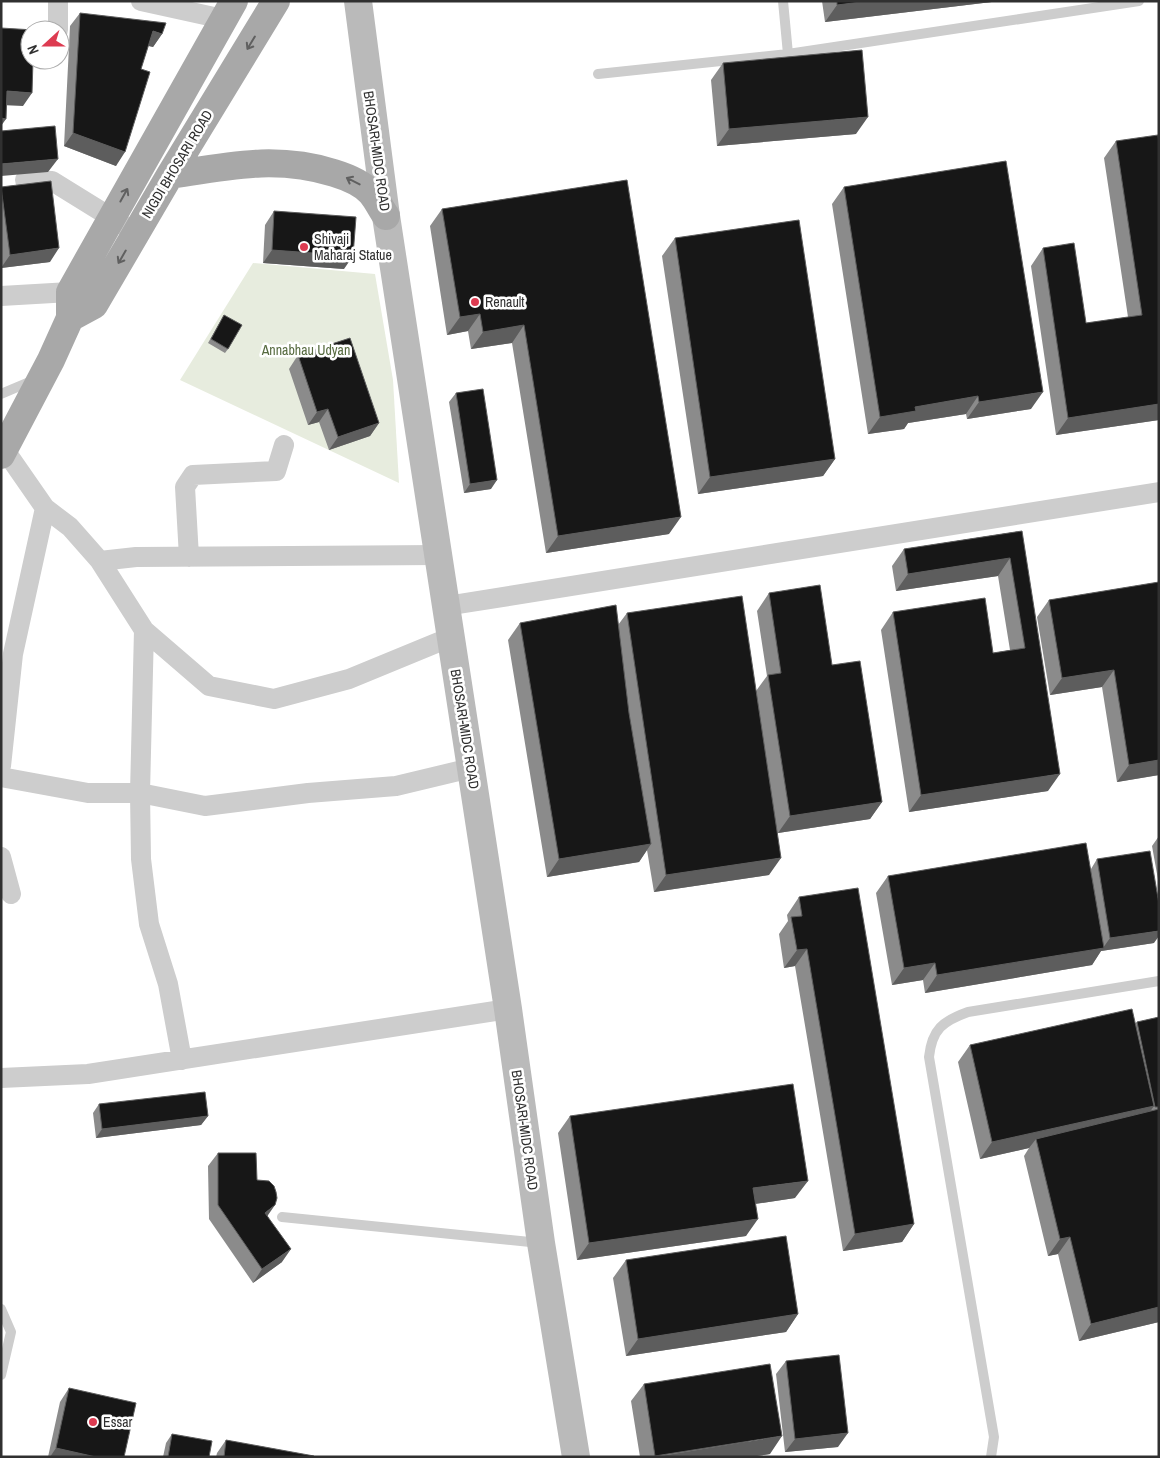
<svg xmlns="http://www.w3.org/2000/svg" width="1160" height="1458" font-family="'Archivo Narrow',sans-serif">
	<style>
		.green { fill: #e7ecde }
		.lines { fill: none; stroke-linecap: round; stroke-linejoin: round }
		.lane { stroke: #cdcdcd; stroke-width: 10 }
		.street { stroke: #cdcdcd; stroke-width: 20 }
		.secondary { stroke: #bababa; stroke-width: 28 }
		.primary { stroke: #a8a8a8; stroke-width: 28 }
		.wall { fill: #8b8b8b }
		.shaded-wall { fill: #5d5d5d }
		.building { fill: #171717; stroke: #5d5d5d }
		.oneway { stroke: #606060 }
		.poi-dot { fill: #dd3b51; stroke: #fff; stroke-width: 2 }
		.labels { text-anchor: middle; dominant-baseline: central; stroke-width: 5; stroke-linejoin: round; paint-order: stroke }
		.street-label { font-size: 14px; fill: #303030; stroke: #fff }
		.poi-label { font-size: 14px; fill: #303030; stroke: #fff; text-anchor: start }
		.park-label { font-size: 14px; fill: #566a3f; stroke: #fff }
	</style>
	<rect width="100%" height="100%" fill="#fff"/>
	<!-- green -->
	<path class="green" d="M253,263L375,274L393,380L399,483L180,380Z"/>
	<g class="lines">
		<!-- lane -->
		<path class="lane" d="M783,1L788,54
			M598,74L788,54L1139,1
			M1,394L34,380
			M282,1217L540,1243
			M1,1309L11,1332L1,1375
			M991,1457L994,1437L929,1057C932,1029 943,1021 968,1012L1159,981"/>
		<!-- street -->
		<path class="street" d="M58,1V30
			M141,1L223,19
			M25,180L52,181L136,233
			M1,296L70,292L82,298
			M4,449L45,508L70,527L100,561L144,630L209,686L274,699L349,679L451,637
			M189,557L185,487L193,475L276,471L284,445
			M100,561L136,557L438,555
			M446,606L1159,492
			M144,630L140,793L141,859L149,924L168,984L182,1060
			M1,766L13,654L45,508
			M1,777L88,793H140L205,806L308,793L396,786L471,768
			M1,857L11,894
			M1,1078L88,1074L508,1009"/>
		<!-- secondary -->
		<path class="secondary" d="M358,1L386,216L508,1009L541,1243L576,1457"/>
		<!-- primary -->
		<path class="primary" d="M170,175C229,166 276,155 334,173C347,177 362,183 371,193C377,200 381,209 386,216
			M70,318L94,305L170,175L276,1
			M1,455L51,360L70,318V292L234,1"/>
	</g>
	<!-- wall -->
	<path class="wall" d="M822,1H1000L825,22Z
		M80,13L162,34L153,47L148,46L141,69L116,166L64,146L70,26Z
		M723,63L856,134L717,146L711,80Z
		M1116,141L1159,143V420L1056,435L1031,266L1043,248L1086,323L1128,317L1104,158Z
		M627,180L669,534L546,553L512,343L471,349L468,331L447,335L430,226L442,209Z
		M1,187L50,262L1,268Z
		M844,187L1031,409L967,419L966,414L908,423L904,429L868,434L832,204Z
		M274,211L344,269L263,263L265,225Z
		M675,238L835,459L823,476L698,494L662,256Z
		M224,315L228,349L225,353L208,343Z
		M298,355L379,423L370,436L329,450L319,422L308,425L289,369Z
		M456,393L491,489L464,493L449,402Z
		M1022,531L1048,791L909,812L881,630L893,612L993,653L1010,650L998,576L896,591L892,566L904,549Z
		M1159,582V775L1117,782L1102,687L1050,695L1037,617L1049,600Z
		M769,593L832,665L882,802L870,819L778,833L769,875L654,892L647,850L639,862L547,877L508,640L520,623L618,625L627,613L756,691L767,676L757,611Z
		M1159,836V885L1152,846Z
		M1097,859L1154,943L1101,951L1092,965L925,993L923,980L892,985L876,893L888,876L1091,869Z
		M799,897L914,1224L902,1242L843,1251L795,966L784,968L779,934L788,921L787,915Z
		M1159,1017V1322L1079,1341L1058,1254L1048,1256L1024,1156L1029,1148L980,1159L958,1062L970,1045L1135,1024L1137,1022Z
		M99,1104L208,1116L201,1125L96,1138L93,1113Z
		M570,1116L795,1198L755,1204L746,1236L577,1260L558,1133Z
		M218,1153L257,1180L282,1262L253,1283L209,1219L208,1166Z
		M626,1260L798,1314L786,1332L626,1356L613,1278Z
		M786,1361L838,1447L785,1452L776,1374Z
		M644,1384L770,1454L750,1457H640L631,1401Z
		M69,1388L124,1457H48L60,1402Z
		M172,1434L209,1457H163L166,1443Z
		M226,1440L314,1457H216L217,1453Z"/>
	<!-- shaded-wall -->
	<path class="shaded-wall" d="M869,1H1000L825,22L837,5Z
		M153,31L162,34L153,47L143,44Z
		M7,91L32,93L23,106L1,105Z
		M868,117L856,134L717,146L729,129Z
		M1,118L6,119L1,126Z
		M73,133L125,152L116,166L64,146Z
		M58,159L48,172L1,176V164Z
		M59,248L50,262L1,268L10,255Z
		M272,250L353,256L344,269L263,263Z
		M480,314L468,331L447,335L460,317Z
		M524,325L512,343L471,349L483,332Z
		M1043,392L1031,409L967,419L979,402Z
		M978,396L966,414L908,423L904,429L868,434L880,417L915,407Z
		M1159,404V420L1056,435L1068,418Z
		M328,409L319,422L308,425L317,412Z
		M379,423L370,436L329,450L338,437Z
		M835,459L823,476L698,494L710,477Z
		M497,480L491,489L464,493L470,484Z
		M681,517L669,534L546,553L558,536Z
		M1010,558L998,576L896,591L908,574Z
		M1114,670L1102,687L1050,695L1062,678Z
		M1159,760V775L1117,782L1129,765Z
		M1060,774L1048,791L909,812L921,795Z
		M882,802L870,819L778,833L790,816Z
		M651,844L639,862L547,877L559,859Z
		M781,858L769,875L654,892L666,875Z
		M1159,931V936L1154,943L1101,951L1092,965L925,993L937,975L1103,948L1110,938Z
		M807,949L795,966L784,968L797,950Z
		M935,963L923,980L892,985L904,968Z
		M1154,1106L1142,1123L1036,1139L1029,1148L980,1159L992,1142Z
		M208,1116L201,1125L96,1138L102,1129Z
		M808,1181L795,1198L741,1206L753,1188Z
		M275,1205L266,1218L265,1213Z
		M758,1219L746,1236L577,1260L589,1243Z
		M914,1224L902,1242L843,1251L855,1234Z
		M1070,1237L1058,1254L1048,1256L1060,1239Z
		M291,1249L282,1262L253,1283L262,1269Z
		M1159,1307V1322L1079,1341L1091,1324Z
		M798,1314L786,1332L626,1356L638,1339Z
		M848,1433L838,1447L785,1452L795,1439Z
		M782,1436L770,1454L750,1457H655Z
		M56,1448L96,1457H50Z"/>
	<!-- building -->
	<path class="building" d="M837,1H869L837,5Z
		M80,13L166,23L162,34L153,31L141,69L150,72L125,152L73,133Z
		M1,28L34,30H30V60H33L32,93L7,91L6,119L1,118Z
		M862,50L868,117L729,129L723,63Z
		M55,126L58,159L1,164V131Z
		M1158,135L1159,143V404L1068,418L1043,248L1074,243L1086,323L1142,315L1116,141Z
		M1006,161L1043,392L979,402L978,396L915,407L916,411L880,417L844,187Z
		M627,180L681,517L558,536L524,325L483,332L480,314L460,317L442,209Z
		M51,181L59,248L10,255L1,187Z
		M274,211L356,217L353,256L272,250Z
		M799,220L835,459L710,477L675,238Z
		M224,315L242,325L228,349L211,339Z
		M350,338L379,423L338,437L328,409L317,412L298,355Z
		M483,389L497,480L470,484L456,393Z
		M1022,531L1060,774L921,795L893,612L985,598L993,653L1025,648L1010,558L908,574L904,549Z
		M1159,582V760L1129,765L1114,670L1062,678L1049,600Z
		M820,585L832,665L860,661L882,802L790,816L768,675L781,673L769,593Z
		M742,596L781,858L666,875L627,613Z
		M616,605L629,713L651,844L559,859L520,623Z
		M1086,843L1104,948L937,975L935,963L904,968L888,876Z
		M1150,851L1159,904V931L1110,938L1097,859Z
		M858,888L914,1224L855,1234L807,949L797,950L791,917L802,916L799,897Z
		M1132,1009L1154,1106L992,1142L970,1045Z
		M1159,1017V1107H1155L1137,1022Z
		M793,1084L808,1181L753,1188L758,1219L589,1243L570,1116Z
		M205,1092L208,1116L102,1129L99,1104Z
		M1159,1109V1307L1091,1324L1070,1237L1060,1239L1036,1139Z
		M218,1153H256L257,1180L269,1181L274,1186L276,1192L277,1198L275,1205L265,1213L291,1249L262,1269L218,1205Z
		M786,1236L798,1314L638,1339L626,1260Z
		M839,1355L848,1433L795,1439L786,1361Z
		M770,1364L782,1436L655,1456L644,1384Z
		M69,1388L136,1403L124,1457H96L56,1448Z
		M172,1434L212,1441L209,1457H168Z
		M226,1440L314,1456V1457H224Z"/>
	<!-- one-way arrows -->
	<defs><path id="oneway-shaft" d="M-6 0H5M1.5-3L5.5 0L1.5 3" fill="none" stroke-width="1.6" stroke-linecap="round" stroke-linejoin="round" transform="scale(1.25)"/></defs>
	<g class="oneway">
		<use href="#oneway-shaft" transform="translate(251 43) rotate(121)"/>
		<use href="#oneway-shaft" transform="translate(353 181) rotate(-153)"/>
		<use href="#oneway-shaft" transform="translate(124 195) rotate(-61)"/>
		<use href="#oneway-shaft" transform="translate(122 257) rotate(120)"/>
	</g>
	<!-- markers -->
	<g class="poi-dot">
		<circle cx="304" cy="247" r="5"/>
		<circle cx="475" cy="302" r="5"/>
		<circle cx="93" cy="1422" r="5"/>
	</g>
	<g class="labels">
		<!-- street labels -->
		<g class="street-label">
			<text transform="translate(377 151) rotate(82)">BHOSARI-MIDC ROAD</text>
			<text transform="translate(177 164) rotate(-59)">NIGDI BHOSARI ROAD</text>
			<text transform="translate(465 729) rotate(81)">BHOSARI-MIDC ROAD</text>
			<text transform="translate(525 1130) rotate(82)">BHOSARI-MIDC ROAD</text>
		</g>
		<!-- poi labels -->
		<g class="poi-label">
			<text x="314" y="239">Shivaji<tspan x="314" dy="16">Maharaj Statue</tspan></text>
			<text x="485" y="302">Renault</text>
			<text x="103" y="1422">Essar</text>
		</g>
		<!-- park labels -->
		<g class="park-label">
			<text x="306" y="350">Annabhau Udyan</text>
		</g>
	</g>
	<!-- border -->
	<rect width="1160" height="1458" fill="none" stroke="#303030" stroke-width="5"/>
	<!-- north arrow -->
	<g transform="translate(45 45) rotate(249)"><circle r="24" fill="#ffffff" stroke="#acacac"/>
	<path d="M0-4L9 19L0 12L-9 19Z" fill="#dd3b51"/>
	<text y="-8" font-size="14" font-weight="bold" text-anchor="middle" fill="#303030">N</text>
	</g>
</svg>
